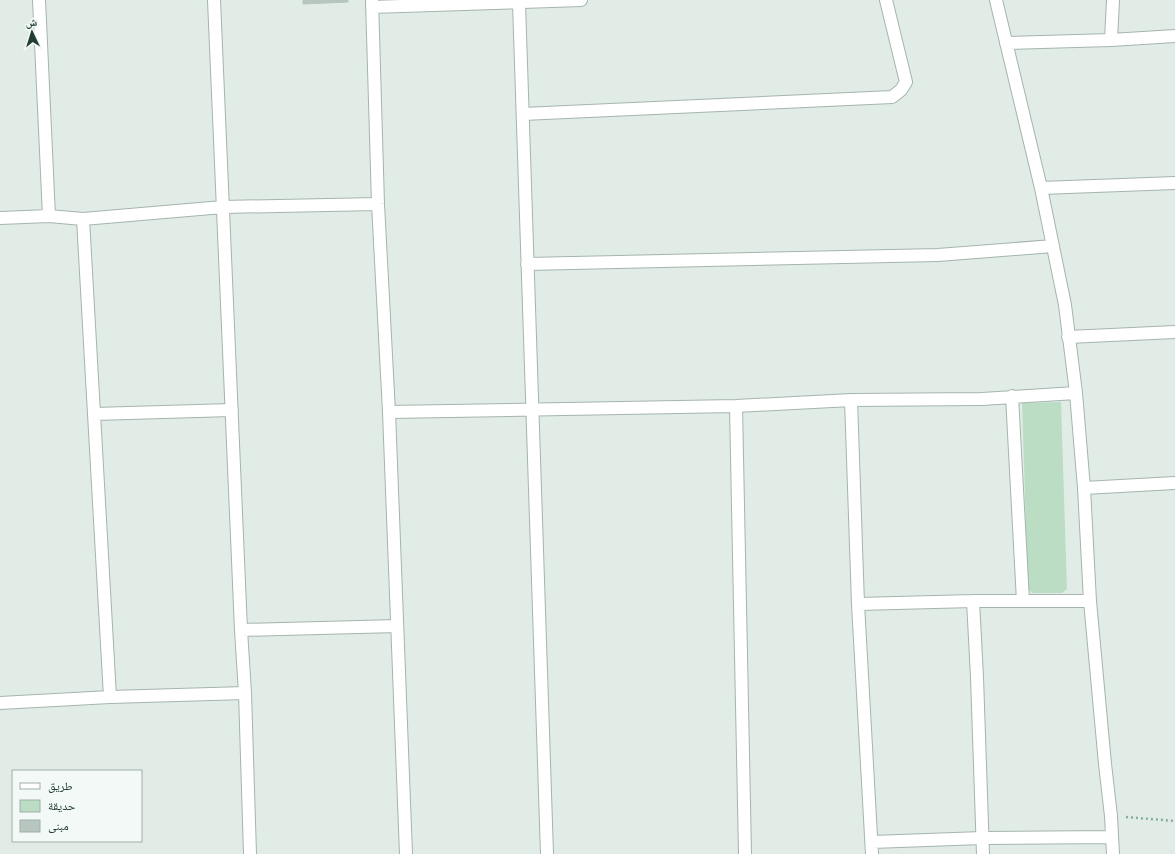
<svg xmlns="http://www.w3.org/2000/svg" width="1175" height="854" font-family="Poppins,'Noto Naskh Arabic',sans-serif">
	<style>
		.green { fill: #bbddc4 }
		.building { fill: #b7c7c0; stroke: #b5c6be }
		.lines { fill: none; stroke-linecap: round; stroke-linejoin: round }
		.minor-casing { stroke: #a5b4ae; stroke-width: 14 }
		.path { stroke: #83afa0; stroke-width: 2.5; stroke-dasharray: 2 3; stroke-linecap: butt }
		.minor { stroke: #fff; stroke-width: 12 }
	</style>
	<rect width="100%" height="100%" fill="#e2ece7"/>
	<!-- green -->
	<path class="green" d="M1061,402L1067,589L1062,593H1033L1028,590L1022,403Z"/>
	<!-- building -->
	<path class="building" d="M303,0H348V2L303,4Z"/>
	<g class="lines">
		<defs>
			<path id="minor" d="M39,0L49,216
				M214,0L241,630L245,693L250,854
				M372,0L378,204L389,412L406,854
				M996,0L1041,188L1065,305L1076,393L1084,488L1090,601L1105,764L1111,816L1113,854
				M519,3L547,854
				M372,7L581,0
				M1111,40L1113,0
				M1006,43L1111,40L1175,36
				M523,114L892,97L901,90L906,82L886,0
				M1041,188L1175,183
				M0,218L49,216L83,219L223,207L378,204
				M83,219L110,697
				M527,264L938,255L1053,246
				M1068,337L1175,332
				M1012,396L1023,601
				M851,400L858,604L872,854
				M736,406L745,854
				M389,412L736,406L851,400L982,399L1076,393
				M94,414L232,410
				M1084,488L1175,483
				M973,601L977,677L983,854
				M858,604L973,601H1090
				M241,630L397,626
				M0,703L110,697L245,693
				M872,842L982,838L1112,837"/>
		</defs>
		<!-- minor casing -->
		<use href="#minor" class="minor-casing"/>
		<!-- path -->
		<path class="path" d="M1126,817L1175,821"/>
		<!-- minor -->
		<use href="#minor" class="minor"/>
	</g>
	<!-- legend -->
	<rect x="12" y="770" width="130" height="72" fill="#f3f9f6" stroke="#9faea9"/>
	<rect x="20" y="783" width="20" height="6" fill="#ffffff" stroke="#9faea9"/>
	<text x="48" y="790" font-size="12" fill="#223d35">طريق</text>
	<rect x="20" y="800" width="20" height="12" fill="#bbddc4" stroke="#9faea9"/>
	<text x="48" y="810" font-size="12" fill="#223d35">حديقة</text>
	<rect x="20" y="820" width="20" height="12" fill="#b7c7c0" stroke="#9faea9"/>
	<text x="48" y="830" font-size="12" fill="#223d35">مبنى</text>
	<!-- north arrow -->
	<g transform="translate(32 32) rotate(356)" stroke="#f3f9f6" stroke-width="3" paint-order="stroke">
	<path d="M0-3L7 15L0 10L-7 15Z" fill="#223d35"/>
	<text y="-6" font-size="11" font-weight="bold" text-anchor="middle" fill="#223d35">ش</text>
	</g>
</svg>
